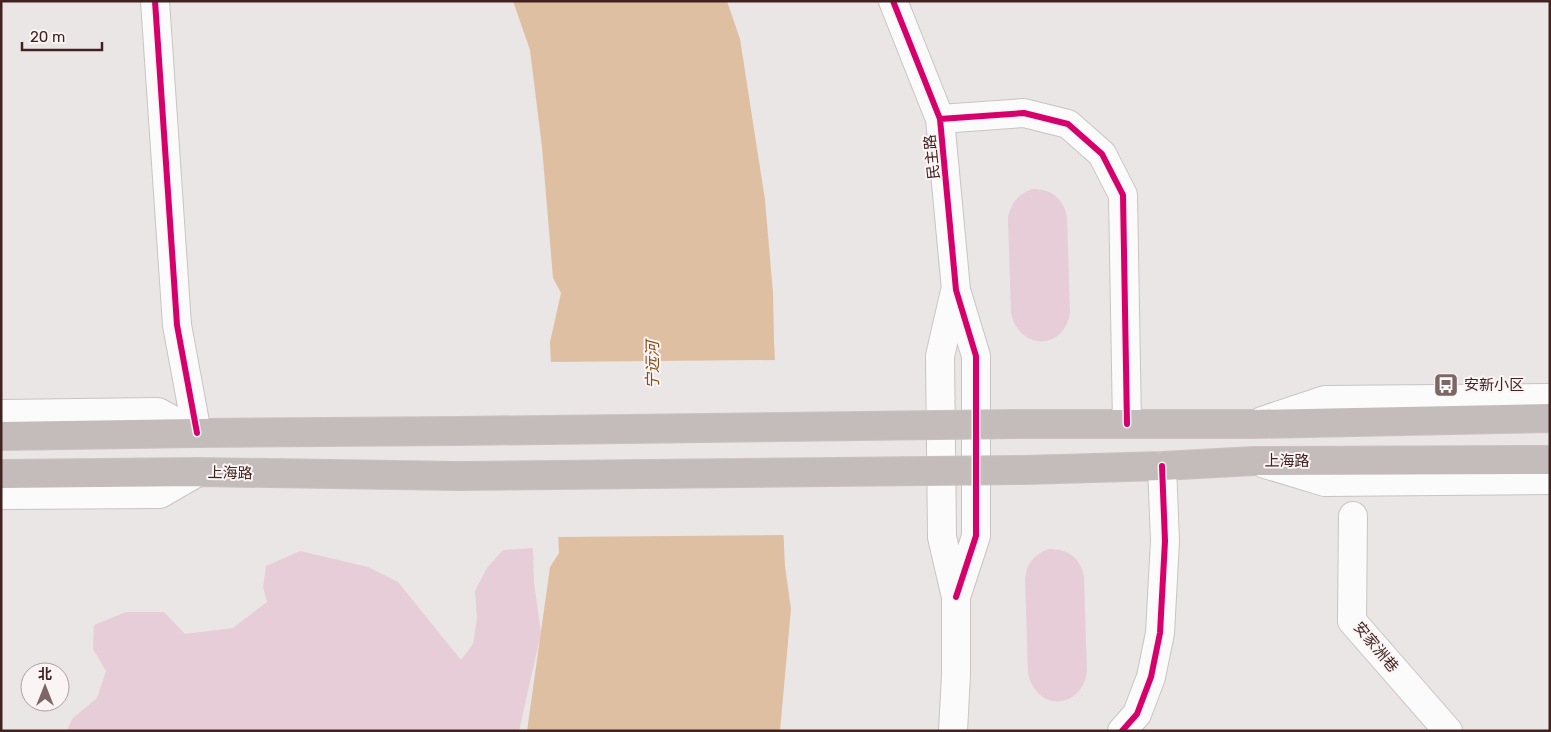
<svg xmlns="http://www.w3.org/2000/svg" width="1551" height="732" font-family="Rubik,'Noto Sans SC',sans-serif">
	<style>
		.green { fill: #e6cdd7 }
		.water { fill: #debfa2 }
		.pier { fill: #ebe6e6 }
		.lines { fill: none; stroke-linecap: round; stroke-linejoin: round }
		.minor-casing { stroke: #c9c3c3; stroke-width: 30 }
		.highway-casing { stroke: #cbc2c1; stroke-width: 30 }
		.minor { stroke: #fcfbfb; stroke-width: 28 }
		.highway { stroke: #c4bcbb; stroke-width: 28 }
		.highway-bridge-casing { stroke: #cbc2c1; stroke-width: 30; stroke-linecap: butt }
		.highway-bridge { stroke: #c4bcbb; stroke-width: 28 }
		.cycleway-casing { stroke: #faf4f5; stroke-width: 9 }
		.cycleway { stroke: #d6006c; stroke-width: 6 }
		.labels { text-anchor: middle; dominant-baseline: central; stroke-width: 4; stroke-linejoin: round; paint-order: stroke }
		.street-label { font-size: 15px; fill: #422220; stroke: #faf4f5 }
		.poi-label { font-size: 15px; fill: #422220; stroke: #faf4f5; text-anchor: start }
		.water-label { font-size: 16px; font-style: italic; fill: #854c13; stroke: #faf4f5 }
	</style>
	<rect width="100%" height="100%" fill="#ebe6e6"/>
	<!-- green -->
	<path class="green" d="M1032,189C1051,189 1063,197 1067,217L1070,312C1065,351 1019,351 1011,313L1008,218C1011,203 1017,195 1032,189Z
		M533,548L534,582L541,633L519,731H67L72,719L97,698L106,671L93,649L94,625L126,612H164L185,634L233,628L267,602L263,587L266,566L300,551L368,567L398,582L461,660L473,644L477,618L475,591L487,568L503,550Z
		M1048,549C1068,549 1080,557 1084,577L1087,672C1081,710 1036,712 1028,673L1025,578C1027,563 1034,555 1048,549Z"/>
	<!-- water -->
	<path class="water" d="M513,1H727L740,39L765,200L773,293L774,341L785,566L791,609L780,731H527L550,567L559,553L550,342L561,293L553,278L542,147L530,50Z"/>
	<!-- pier -->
	<path class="pier" d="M777,360L786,535L556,537L548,362Z"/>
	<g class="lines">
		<defs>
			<path id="minor" d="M155,1L177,325L197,433
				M893,1L940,119L956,290L976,356V536L956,597
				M940,119L1024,113L1068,124L1102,154L1123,195L1127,424
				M1,414L158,412L197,433
				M1262,421L1325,400L1550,398
				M1265,464L1325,482L1550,480
				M1,495L160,494L198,472
				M1353,516L1352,621L1448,731
				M953,731L956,675V597L942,537L940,356L955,291
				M1122,731L1137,714L1151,677L1160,633L1165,541L1162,466"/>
			<path id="highway" d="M1023,424H1253L1550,418
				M1,436L197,433L458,431
				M1024,470L1162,466L1254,461L1550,460
				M1,474L198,472L458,476"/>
		</defs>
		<!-- minor casing -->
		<use href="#minor" class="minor-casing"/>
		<!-- highway casing -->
		<use href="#highway" class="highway-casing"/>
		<!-- minor -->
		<use href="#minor" class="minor"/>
		<!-- highway -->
		<use href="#highway" class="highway"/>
		<defs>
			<path id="highway-bridge" d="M458,431L1023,424
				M458,476L1024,470"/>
		</defs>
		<!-- highway-bridge casing -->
		<use href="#highway-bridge" class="highway-bridge-casing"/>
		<!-- highway-bridge -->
		<use href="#highway-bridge" class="highway-bridge"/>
		<defs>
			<path id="cycleway" d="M155,1L177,325L197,433
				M893,1L940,119L956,290L976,356V536L956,597
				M940,119L1024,113L1068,124L1102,154L1123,195L1127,424
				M1122,731L1137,714L1151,677L1160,633L1165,541L1162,466"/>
		</defs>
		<!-- cycleway casing -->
		<use href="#cycleway" class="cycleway-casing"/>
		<!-- cycleway -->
		<use href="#cycleway" class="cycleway"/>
	</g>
	<!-- icons -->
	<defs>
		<symbol id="bus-square" viewBox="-11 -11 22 22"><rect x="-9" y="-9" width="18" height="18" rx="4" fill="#7d6765" stroke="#faf4f5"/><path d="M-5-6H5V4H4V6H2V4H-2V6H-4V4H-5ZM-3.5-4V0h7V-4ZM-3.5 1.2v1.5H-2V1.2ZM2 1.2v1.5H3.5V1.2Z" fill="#fff"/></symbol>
	</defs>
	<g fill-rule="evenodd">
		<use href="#bus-square" x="1432" y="371" width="28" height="28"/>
	</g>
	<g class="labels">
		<!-- street labels -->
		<g class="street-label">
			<text transform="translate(932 157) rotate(-96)">民主路</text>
			<text x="1287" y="461">上海路</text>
			<text transform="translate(230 473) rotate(1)">上海路</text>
			<text transform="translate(1376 647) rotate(50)">安家洲巷</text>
		</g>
		<!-- poi labels -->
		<g class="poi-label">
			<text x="1464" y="385">安新小区</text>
		</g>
		<!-- water labels -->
		<g class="water-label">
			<text transform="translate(652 365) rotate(-90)">宁远河</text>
		</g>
	</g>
	<!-- border -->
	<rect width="1551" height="732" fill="none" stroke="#422220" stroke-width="5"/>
	<!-- north arrow -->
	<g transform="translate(45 687)"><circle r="24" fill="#faf4f5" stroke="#b0a0a0"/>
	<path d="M0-4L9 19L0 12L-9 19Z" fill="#7d6765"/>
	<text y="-8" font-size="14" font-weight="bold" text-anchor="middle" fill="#422220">北</text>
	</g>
	<!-- scale -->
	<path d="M22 42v8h80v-8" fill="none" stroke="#422220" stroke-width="2.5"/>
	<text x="30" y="42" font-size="15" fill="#422220" stroke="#faf4f5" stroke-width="4" paint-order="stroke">20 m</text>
</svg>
